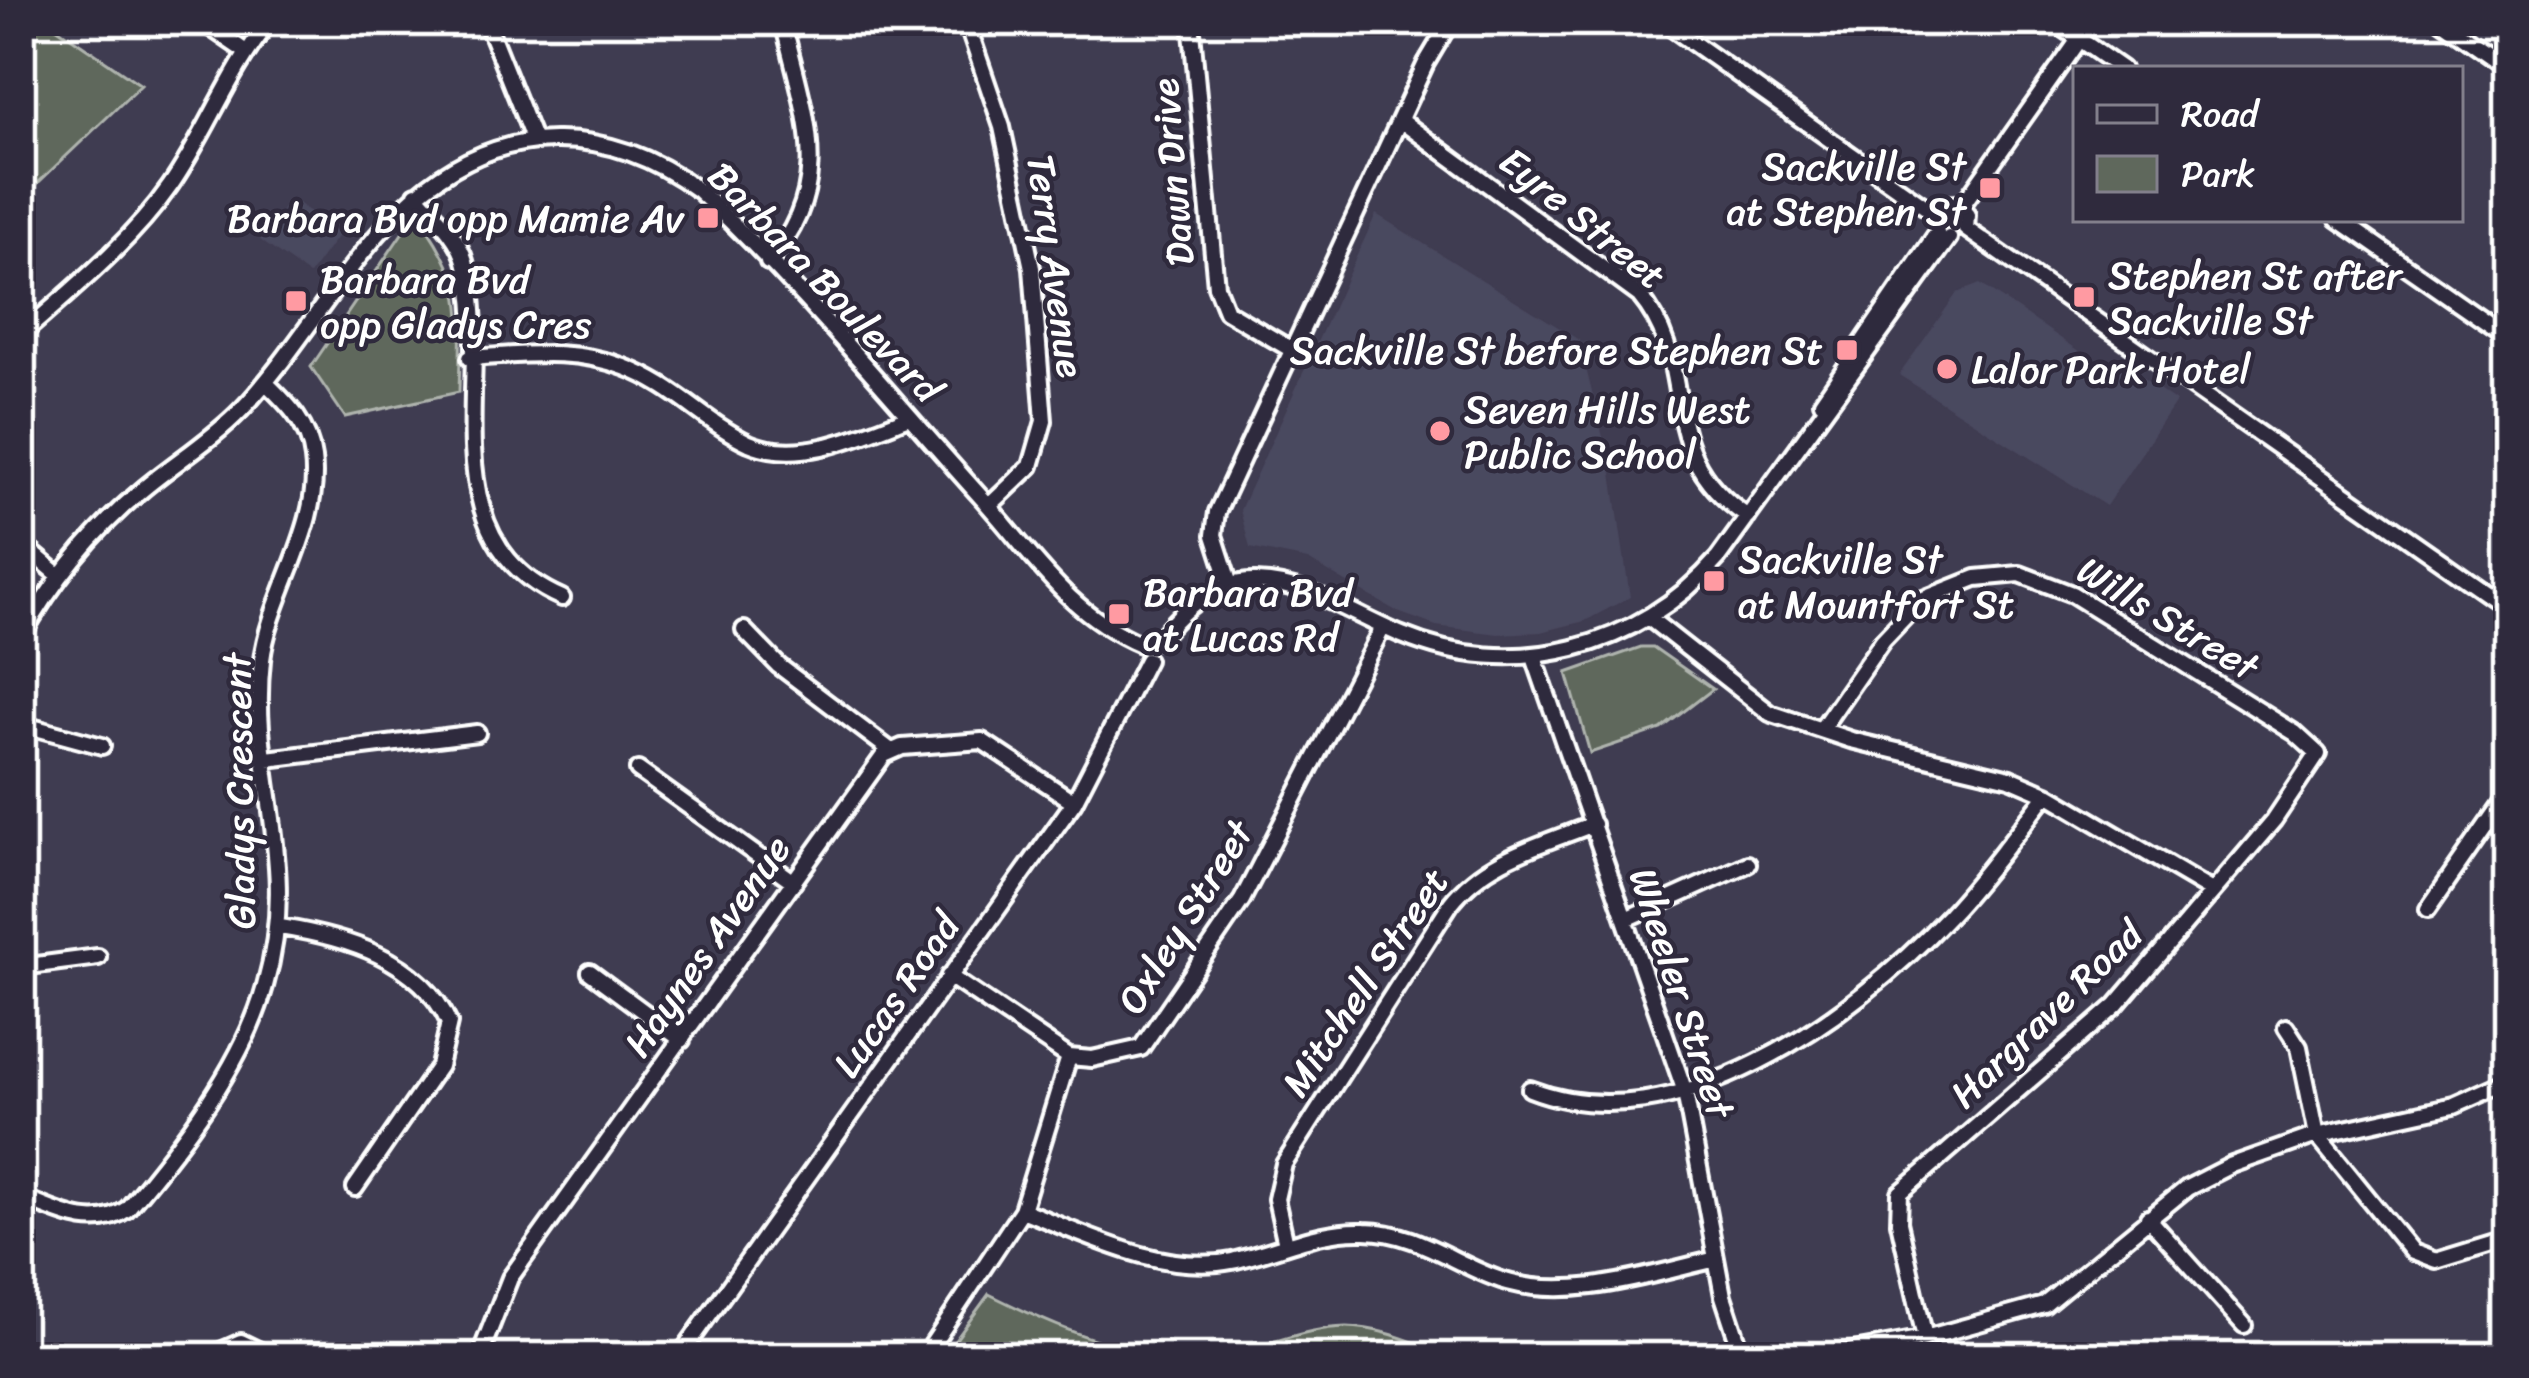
<svg xmlns="http://www.w3.org/2000/svg" width="2529" height="1378" font-family="Sriracha,sans-serif">
	<style>
		.built { fill: #4a485f }
		.park { fill: #5f685c; stroke: #afb4ae; stroke-width: 3 }
		.lines { fill: none; stroke-linecap: round; stroke-linejoin: round }
		.minor-casing { stroke: #fff; stroke-width: 22 }
		.minor { stroke: #2f2a3d; stroke-width: 14 }
		.poi-dot { fill: #ff9aa2; stroke: #2f2a3d; stroke-width: 4.5 }
		.labels { text-anchor: middle; dominant-baseline: central; stroke-width: 9; stroke-linejoin: round; paint-order: stroke }
		.poi-label { font-size: 39px; fill: #fff; stroke: #2f2a3d; text-anchor: start }
		.street-label { font-size: 39px; fill: #fff; stroke: #2f2a3d }
	</style>
	<rect width="100%" height="100%" fill="#3f3c51"/>
	<filter id="ink" filterUnits="userSpaceOnUse"><feTurbulence type="fractalNoise" baseFrequency=".00833" numOctaves="2"/><feDisplacementMap in="SourceGraphic" scale="24" xChannelSelector="R" yChannelSelector="G"/><feConvolveMatrix kernelMatrix="1 2 1 2 8 2 1 2 1" color-interpolation-filters="sRGB"/></filter>
	<g filter="url(#ink)">
		<!-- built -->
		<path class="built" d="M291,198L339,234L309,275L260,240Z
			M1376,214L1579,340L1612,473L1630,597L1585,621L1541,632L1498,634L1436,626L1398,612L1308,560L1250,548L1240,510Z
			M1980,284L2108,370L2116,360L2176,402L2106,506L1899,375L1957,293Z"/>
		<!-- park -->
		<path class="park" d="M21,21H47L141,85L21,199Z
			M416,213C468,283 461,309 459,392L345,417L311,367Z
			M1641,647H1653L1713,689L1661,729L1590,753L1567,673Z
			M989,1294C1051,1325 1111,1352 1182,1356C1246,1360 1292,1328 1346,1327C1383,1327 1419,1345 1453,1357H943Z"/>
		<g class="lines">
			<defs>
				<path id="minor" d="M201,21L246,52
					M486,21L534,141
					M966,21L1002,127L1032,268L1044,421L1031,466L989,506
					M1191,21L1216,286L1226,311L1292,350
					M1662,21L1934,213
					M2053,21L2122,69
					M2442,21L2508,67
					M1400,120L1639,295C1702,369 1649,451 1748,517
					M416,194C433,214 458,235 465,261C497,369 422,537 562,598
					M1961,207L2092,21
					M1934,213L1942,205L1957,204L1967,215L1966,229
					M2338,219L2508,337
					M1966,229L2508,608
					M768,262C838,184 803,112 783,21
					M21,335C73,289 130,243 170,186C207,133 229,71 270,21
					M470,358C523,355 573,347 624,367C676,386 704,422 749,443C800,465 862,435 909,417
					M1822,402L1937,233
					M21,543L60,576
					M1230,585L1214,535L1217,512L1426,63L1451,21
					M1649,618L1770,713L1851,740L2010,778L2047,794L2212,891
					M744,630L779,666L890,750
					M21,638C52,581 92,532 142,490C174,463 212,440 241,410C335,312 397,142 554,140C607,139 655,158 698,190C799,284 888,394 980,496C1032,553 1067,613 1140,644
					M1158,640C1183,609 1212,581 1256,582C1309,583 1355,616 1402,635C1514,682 1639,649 1718,558L1949,238
					M1534,657L1685,1092L1723,1296L1743,1357
					M21,724L102,746
					M1822,728L1883,640L1921,600L1976,578L2020,574L2072,594L2295,733L2318,754L2274,820L2116,1005L1900,1193L1899,1222L1925,1338
					M267,759L477,733
					M638,770L794,882
					M2428,909L2508,794
					M1626,919L1748,864
					M280,927C344,937 420,958 449,1023L439,1066L355,1188
					M21,967L98,957
					M590,972L682,1040
					M949,976L1069,1057L1092,1059L1141,1048L1242,900L1383,627
					M2286,1027L2299,1047L2317,1135L2412,1252L2436,1261L2508,1239
					M1530,1089C1675,1146 1853,1018 1949,915C1984,878 2015,834 2047,794
					M21,1197C55,1210 94,1233 127,1209C180,1146 243,1066 265,986C301,860 249,775 262,660C270,594 322,526 313,458C309,425 289,405 266,383
					M1022,1210C1086,1235 1163,1275 1232,1261C1278,1251 1318,1229 1365,1231C1418,1232 1453,1264 1501,1280C1569,1302 1648,1275 1716,1259
					M2148,1218L2244,1325
					M1286,1244L1276,1199L1284,1164L1451,903C1486,858 1541,845 1593,824
					M207,1357L241,1342L272,1357
					M479,1357L510,1278L884,755L902,747L982,741L1074,802
					M679,1357L1074,802L1147,660
					M924,1357L1022,1210L1069,1057
					M1820,1357L1925,1338L2044,1305L2187,1188L2232,1165L2317,1135L2454,1105L2508,1081"/>
			</defs>
			<!-- minor casing -->
			<use href="#minor" class="minor-casing"/>
			<!-- minor -->
			<use href="#minor" class="minor"/>
		</g>
	</g>
	<!-- markers -->
	<g class="poi-dot">
		<rect x="1978" y="176" width="24" height="24" rx="6"/>
		<rect x="696" y="206" width="24" height="24" rx="6"/>
		<rect x="2072" y="285" width="24" height="24" rx="6"/>
		<rect x="284" y="289" width="24" height="24" rx="6"/>
		<rect x="1835" y="338" width="24" height="24" rx="6"/>
		<circle cx="1947" cy="369" r="12"/>
		<circle cx="1440" cy="431" r="12"/>
		<rect x="1702" y="569" width="24" height="24" rx="6"/>
		<rect x="1107" y="602" width="24" height="24" rx="6"/>
	</g>
	<g class="labels">
		<!-- poi labels -->
		<g class="poi-label">
			<text x="1966" y="166" text-anchor="end">Sackville St<tspan x="1966" dy="45">at Stephen St</tspan></text>
			<text x="684" y="218" text-anchor="end">Barbara Bvd opp Mamie Av</text>
			<text x="2108" y="275">Stephen St after<tspan x="2108" dy="45">Sackville St</tspan></text>
			<text x="320" y="279">Barbara Bvd<tspan x="320" dy="45">opp Gladys Cres</tspan></text>
			<text x="1823" y="350" text-anchor="end">Sackville St before Stephen St</text>
			<text x="1971" y="369">Lalor Park Hotel</text>
			<text x="1464" y="409">Seven Hills West<tspan x="1464" dy="45">Public School</tspan></text>
			<text x="1738" y="559">Sackville St<tspan x="1738" dy="45">at Mountfort St</tspan></text>
			<text x="1143" y="592">Barbara Bvd<tspan x="1143" dy="45">at Lucas Rd</tspan></text>
		</g>
		<!-- street labels -->
		<g class="street-label">
			<text transform="translate(1172 172) rotate(-95)">Dawn Drive</text>
			<text transform="translate(1583 218) rotate(39)">Eyre Street</text>
			<text transform="translate(1056 266) rotate(82)">Terry Avenue</text>
			<text transform="translate(825 282) rotate(46)">Barbara Boulevard</text>
			<text transform="translate(2168 618) rotate(31)">Wills Street</text>
			<text transform="translate(239 791) rotate(-91)">Gladys Crescent</text>
			<text transform="translate(1185 917) rotate(-58)">Oxley Street</text>
			<text transform="translate(707 946) rotate(-55)">Haynes Avenue</text>
			<text transform="translate(1365 982) rotate(-56)">Mitchell Street</text>
			<text transform="translate(1682 993) rotate(72)">Wheeler Street</text>
			<text transform="translate(896 995) rotate(-55)">Lucas Road</text>
			<text transform="translate(2046 1014) rotate(-44)">Hargrave Road</text>
		</g>
	</g>
	<!-- margin -->
	<rect width="2529" height="1378" fill="none" stroke="#2f2a3d" stroke-width="72"/>
	<rect x="36" y="36" width="2457" height="1306" fill="none" stroke="#fff" stroke-width="4.5" filter="url(#ink)"/>
	<!-- legend -->
	<rect x="2073" y="66" width="390" height="156" fill="#2f2a3d" stroke="#827f8b" stroke-width="3"/>
	<rect x="2097" y="105" width="60" height="18" fill="#2f2a3d" stroke="#827f8b" stroke-width="3"/>
	<text x="2181" y="126" font-size="36" fill="#ffffff">Road</text>
	<rect x="2097" y="156" width="60" height="36" fill="#5f685c" stroke="#827f8b" stroke-width="3"/>
	<text x="2181" y="186" font-size="36" fill="#ffffff">Park</text>
</svg>
